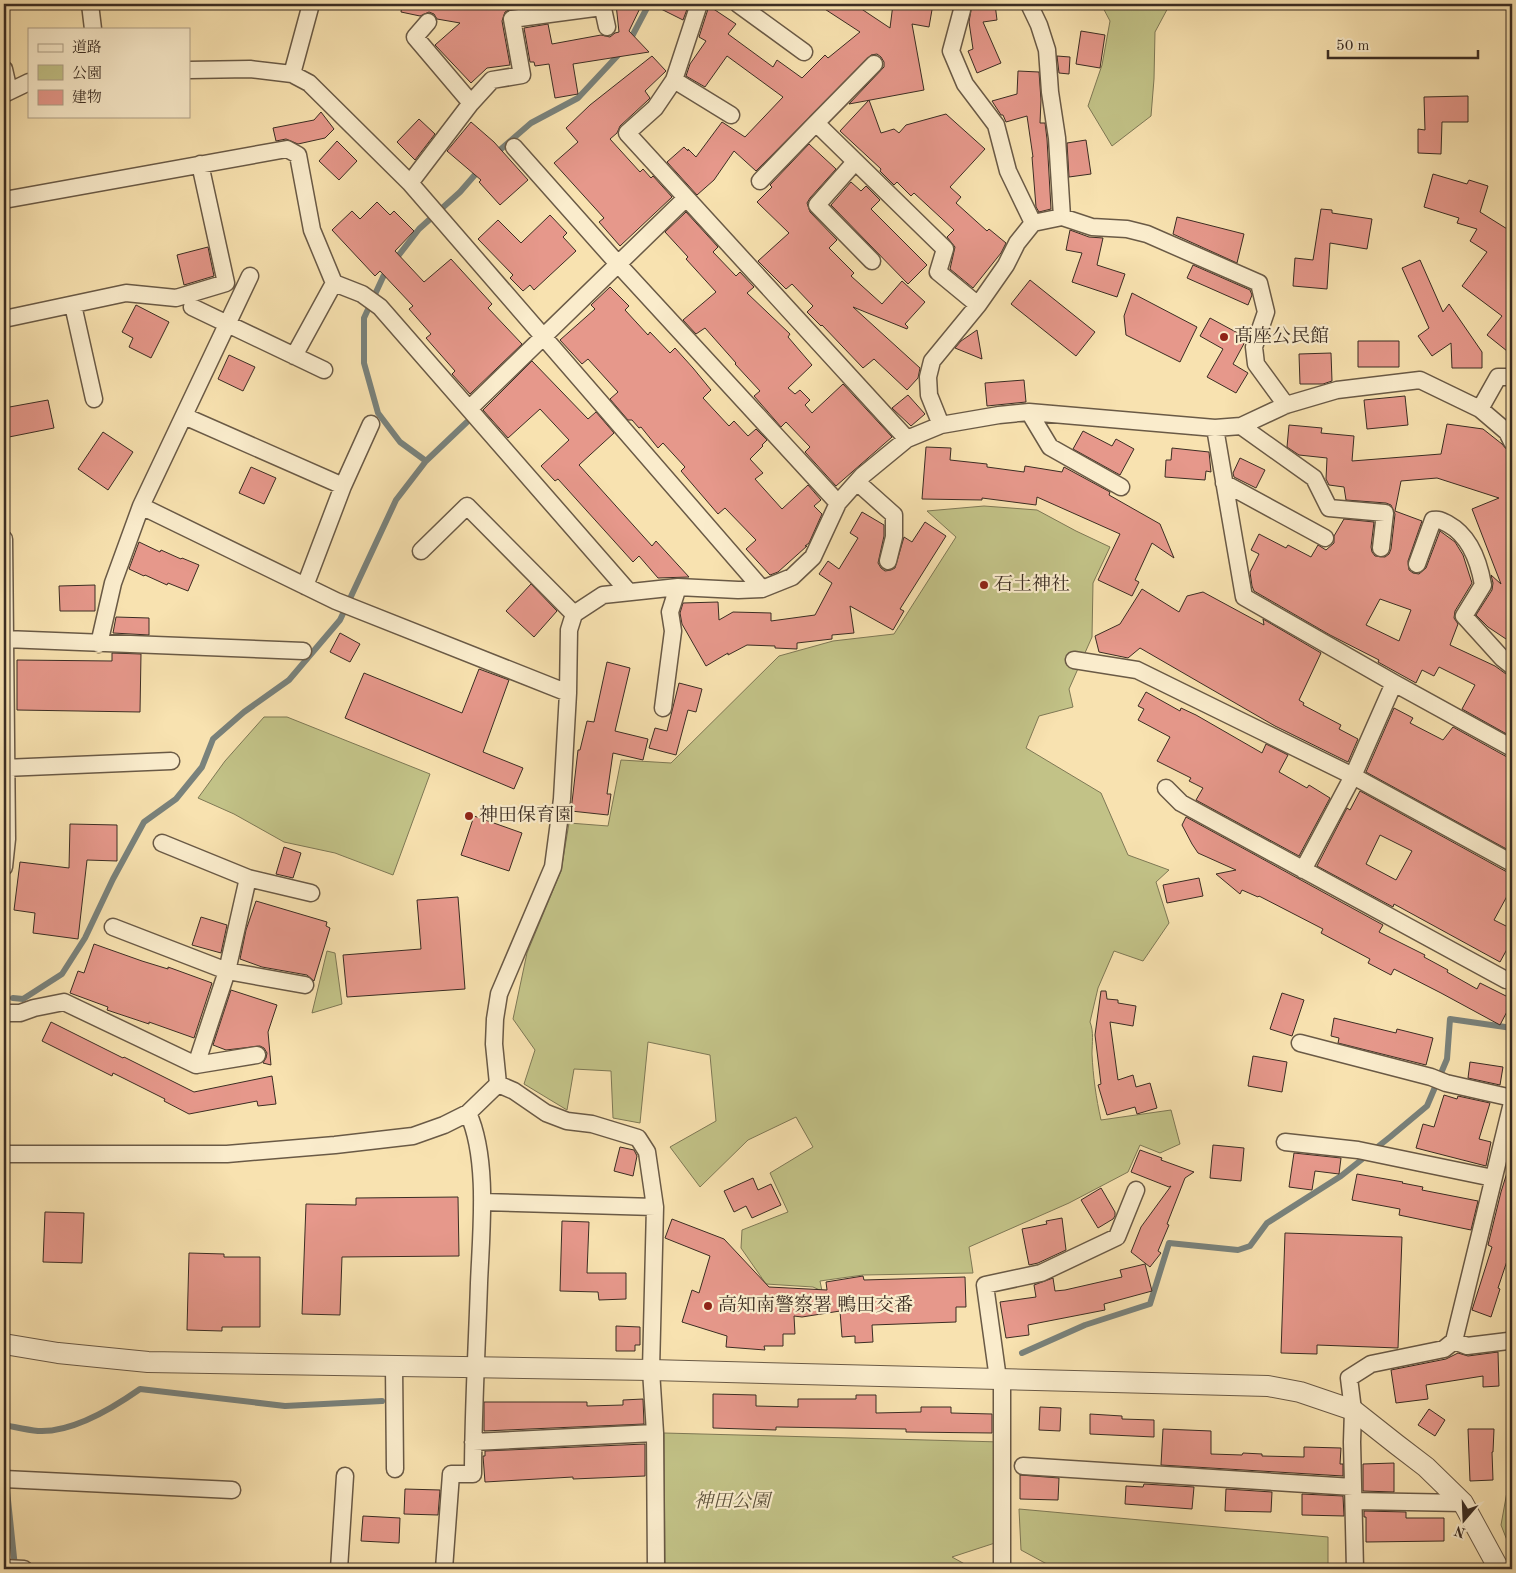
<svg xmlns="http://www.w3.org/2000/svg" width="1516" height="1573" font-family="'Old Standard TT','Noto Serif JP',serif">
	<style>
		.green { fill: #c2c287; stroke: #7e7855 }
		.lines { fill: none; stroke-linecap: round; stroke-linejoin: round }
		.stream { stroke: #79827c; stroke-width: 6 }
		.building { fill: #e6988b; stroke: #3b2d23; fill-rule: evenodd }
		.minor-casing { stroke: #6a5a46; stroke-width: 19 }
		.tertiary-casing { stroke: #6a5a46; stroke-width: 22 }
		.minor { stroke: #faeccc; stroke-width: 16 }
		.tertiary { stroke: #faeccc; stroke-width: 20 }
		.poi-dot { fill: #8f2418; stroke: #faeccc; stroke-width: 2 }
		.labels { text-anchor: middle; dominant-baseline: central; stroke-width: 4.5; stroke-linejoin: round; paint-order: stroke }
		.poi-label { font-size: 19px; fill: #3b2d23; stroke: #faeccc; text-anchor: start }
		.park-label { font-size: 19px; font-style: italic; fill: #5d523c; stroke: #faeccc }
	</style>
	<rect width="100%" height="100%" fill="#f8e2b0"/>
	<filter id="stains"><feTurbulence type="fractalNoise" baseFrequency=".004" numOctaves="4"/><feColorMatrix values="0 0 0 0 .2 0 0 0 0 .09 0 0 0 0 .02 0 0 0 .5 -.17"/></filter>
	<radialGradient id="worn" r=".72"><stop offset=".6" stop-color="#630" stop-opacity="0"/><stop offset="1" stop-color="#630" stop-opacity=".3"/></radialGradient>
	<!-- green -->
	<path class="green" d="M1101,4H1170L1155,32L1154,79L1151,116L1112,146L1088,106L1102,65L1110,21Z
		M984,506L1037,510L1076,531L1110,547L1093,583L1092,637L1069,689L1073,707L1039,716L1026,748L1101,793L1128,855L1169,870L1156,882L1169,923L1143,961L1114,951L1098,988L1090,1022C1094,1032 1092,1043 1092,1054C1093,1076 1096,1098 1101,1120L1171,1110L1180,1144L1160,1153L1140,1145L1128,1172L1069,1203L969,1247L973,1273L863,1275L820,1281L822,1291L813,1287L766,1284L741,1248L742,1230L788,1212L770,1173L813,1147L796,1117L748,1140L700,1187L670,1147L716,1121L710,1055L648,1042L640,1123L613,1118L611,1071L574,1069L567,1110L524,1084L535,1050L513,1019L527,953L561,871L569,823L608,826L621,760L671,763L779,656L833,641L894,634L956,537L927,511Z
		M264,717H287L430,774L393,875L335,853L284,842L234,814L198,798L225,761Z
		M327,951L335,953L342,1004L312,1013Z
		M664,1433L1001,1442L998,1542L952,1557L970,1567V1569H665Z
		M1512,1464V1553L1501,1525Z
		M1019,1509L1328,1537V1569H1056L1021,1550Z"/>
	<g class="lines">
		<!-- stream -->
		<path class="stream" d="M629,42L649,4
			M494,155L531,123L578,98L621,52
			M395,260L419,229L460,192L480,169
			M389,268L383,277L364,318V363L378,413L400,442L426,461
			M13,998L23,999L62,974L85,938L113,879L144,822L176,799L202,767L213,739L244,712L289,680L340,620L396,500L426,461L467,422
			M1022,1353L1085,1325L1150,1304L1169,1243L1238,1250L1250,1246L1267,1223L1341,1176L1390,1137L1427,1106L1447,1059L1450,1019L1512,1028
			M4,1425C15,1427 27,1430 38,1431C73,1433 113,1408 140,1389L285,1406L382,1401
			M4,1462L15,1567"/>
	</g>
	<!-- building -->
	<path class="building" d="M402,4H544V5L511,9L505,12L502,21L510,65L487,68L471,83L435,45L460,23L437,19L434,14L429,12L420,16L401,12Z
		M616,4H642L629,31L649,52L573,64L578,94L555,98L549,64L535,66L534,62H530L524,28L548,24L552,44L601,35L610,37L615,33L619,32Z
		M651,4H689L683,20Z
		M817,4H854L890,28L893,4H933L929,27L912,24L924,90L849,104L884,67V62L881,57L877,54L871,55L756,171L734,151L714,180L697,195L667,162L684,147L688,151V149L696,157L722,122L745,137L783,97L727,56L705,87L686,76L690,64L706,41L699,37L709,6L736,24L728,34L773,67L777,60L802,78L825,55L828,58L860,32Z
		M972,4H995L997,20L983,22L1001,63L977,73L968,51L973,49L969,22Z
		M1081,31L1105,35L1100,68L1076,64Z
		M652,56L666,71L645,91L650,98L647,101L620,126L617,133L610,139L640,172L643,169L651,178L653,176L672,197L620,246L599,222L604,218L554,163L578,142L566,128L590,105Z
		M1057,56L1070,57L1069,74L1059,73Z
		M1018,71L1039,72L1041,100L1040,123H1045L1047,139L1051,209L1039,212L1036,207L1032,157H1033L1027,116L1006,122L1003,115H1001L992,101L1017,94Z
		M1468,96V122H1442L1441,154L1418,153V129L1425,130L1424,97Z
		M869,100L881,133L894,129L899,133L906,125L946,114L985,149L950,187L961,197L956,203L987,231L989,229L1006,243L1001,253L973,288L950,269L955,247L947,237L954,230L914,193L911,196L897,182L894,185L880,171L881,169L840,131Z
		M321,112L334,129L325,138L298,144L286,139L276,141L273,128L314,120Z
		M419,119L435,134L415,160L397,142Z
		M471,122L494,142L528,180L500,205L479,182L481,180L447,151Z
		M1086,140L1091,174L1069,177L1067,143Z
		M337,141L357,161L339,180L319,161Z
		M809,144L836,169L810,198L807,203L810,212L837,240L829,248L854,273L851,276L882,304L902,281L925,302L905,324L908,327L907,329L853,307L920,368L918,378L907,390L874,359L863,368L822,325L821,326L807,312L813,306L792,284L786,289L758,261L789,233L757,202L772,187L770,185Z
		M1433,174L1467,184L1469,180L1488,186L1480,212L1512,232V355L1487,335L1502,316L1462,286L1487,252L1470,241L1477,229L1457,223L1459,218L1424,207Z
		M851,182L861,191L866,186L880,200L871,209L927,265L908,284L831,205Z
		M377,202L390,215L394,211L414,231L395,251L424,282L451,259L492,304L488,308L522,344L470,394L452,374L455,371L426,338L431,334L409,309L413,306L380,271L375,276L332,230L352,211L360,219Z
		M1321,209L1332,210V213L1372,219L1367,249L1330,243L1327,289L1293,286L1295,258L1313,260Z
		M686,212L718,247L713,252L736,276L740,272L754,287L747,293L790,334L788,337L812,365L788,388L795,394L800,390L810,400L805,405L812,413L843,384L892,437L836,486L805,452L810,447L786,422L781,427L754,396L760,391L735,364L736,363L705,328L696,334L683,320L716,292L686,259L688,257L665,232Z
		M550,215L567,233L563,237L576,251L534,290L530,285L523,291L510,278L513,275L478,239L498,220L521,243Z
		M1177,217L1244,234L1237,263L1173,234Z
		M1070,230L1089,237L1103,238L1097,265L1125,274L1117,297L1072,282L1082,253L1066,250Z
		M208,247L214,276L184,285L177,255Z
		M1420,260L1443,312L1449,304L1482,352V368H1452L1451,343L1432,356L1418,336L1429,328L1402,268Z
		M1193,265L1250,290L1252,295L1248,305L1187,278Z
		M1030,280L1095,332L1076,356L1011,304Z
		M610,287L629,306L625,310L648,335L650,332L670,353L675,348L693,368L711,390L703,398L729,426L734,421L748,436L756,429L767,440L762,445L763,446L750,459L763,473L755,479L782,509L808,485L821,500L814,506L822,514L809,543L805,546H807L778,572L770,575L746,549L756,540L725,508L718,514L681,471L685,467L663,443L658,448L641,427L639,428L632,420H628L610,399L618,392L588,359L582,364L560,340L595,309L591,305Z
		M1132,293L1197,327L1180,362L1126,335L1124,316Z
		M136,305L169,322L151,358L129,347L133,338L122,332Z
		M1210,318L1247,338L1233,364L1248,373L1236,393L1207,377L1223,349L1200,336Z
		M977,330L982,359L955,348L961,341Z
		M1358,341H1399V367H1358Z
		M1331,353L1332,381L1323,384H1300L1299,354Z
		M229,355L255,367L243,391L218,379Z
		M532,361L588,419L596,412L614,433L579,465L652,546L656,541L689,577L658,578L639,556L633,562L558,479L555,481L541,466L569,440L540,409L508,438L483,410Z
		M1024,380L1026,402L987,406L985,383Z
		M908,395L925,414L911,426L892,408Z
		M1405,396L1408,425L1367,429L1364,400Z
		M48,400L54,428L9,437L4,408Z
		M1447,424L1483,429L1502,444L1508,451L1512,464V643L1488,627L1476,615L1492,590L1493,583L1491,575L1501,584L1472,509L1499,498L1437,478L1401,481L1395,511L1422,521L1408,561L1409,570L1413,573L1419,574L1426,568L1440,531L1455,542L1463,555L1472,583L1455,611L1454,618L1458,624L1450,645L1495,666L1506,674L1512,676V737L1462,709L1475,685L1439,667L1434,676L1422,670L1416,683L1378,662L1379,660L1330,635L1254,591L1252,586L1250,572L1259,554L1251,550L1259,534L1286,548L1288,545L1311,557L1318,545L1326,550L1334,543V536L1344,519L1374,522L1371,547L1372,552L1375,556L1385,557L1389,554L1391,549L1395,514L1391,505L1386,503L1346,500L1344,487L1329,485L1326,479L1327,458L1299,455L1287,447L1289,425L1322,428L1321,433L1354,436L1352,461L1441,454ZM1380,599L1411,610L1399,641L1366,625Z
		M1083,431L1112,446L1116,439L1134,449L1120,475L1073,449Z
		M103,432L133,452L108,490L78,469Z
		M926,447L951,448L950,460L987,464V467L1024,472L1025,466L1062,472L1064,467L1110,492L1109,495L1160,524L1174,558L1152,543L1135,580L1139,582L1132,596L1098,580L1120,534L1037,497L1036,505L982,498V500L922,499Z
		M1172,448L1209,452L1211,472L1206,471L1205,480L1165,477L1166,460H1171Z
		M1240,458L1265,470L1256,488L1234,477L1233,473Z
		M251,467L276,478L264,504L239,493Z
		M862,512L884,525V536L878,563L881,568L885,571L891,570L895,568L904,537L912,542L925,522L946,536L900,609L904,611L893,630L850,606L854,633L832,635V639L797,643V649L775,648V646L747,645L728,655V653L706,666L682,624L680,613L683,603L718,602L719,620L733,612L771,613V621L815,615L832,583L819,574L828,561L839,569L858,538L850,533Z
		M139,542L160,552L161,550L181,559L182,558L199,565L188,591L168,583L167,585L145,575L144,576L129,569Z
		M531,584L557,611L534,637L506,611Z
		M95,585V611H60L59,586Z
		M1142,589L1179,612L1187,596L1203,592L1264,625L1263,619L1321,653L1299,700L1304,703L1303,705L1341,725L1339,729L1358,739L1348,762L1275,726L1140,648L1128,658L1099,652L1095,636L1120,624Z
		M116,617L149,618V635L113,633Z
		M340,633L360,644L350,662L330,652Z
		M112,653L141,654L140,712L17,710V660L112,661Z
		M607,662L630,668L615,731L648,739L643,760L613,753L607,794H611L608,815L571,811L578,750H580L587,721L594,722Z
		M479,669L509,680L483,752L523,768L514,789L345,718L364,673L462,713Z
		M679,683L702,689L696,712L688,710L676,755L649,748L655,728L667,731Z
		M1146,692L1180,711L1181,708L1196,715L1262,753L1266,744L1288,755L1279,772L1307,788L1309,785L1330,798L1299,856L1196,800L1203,788L1189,781L1191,778L1157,761L1170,737L1138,720L1144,709L1138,706Z
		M1394,708L1413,718L1410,723L1443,740L1453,727L1507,757L1512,758V768L1507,778L1512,781V852L1366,772Z
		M1360,791L1507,872L1512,873V887L1494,920L1512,929V940L1500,962L1394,904L1393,907L1317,866L1347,808L1350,810ZM1380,835L1412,851L1396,880L1366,864Z
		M474,816L522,833L509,871L461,855Z
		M1186,817L1383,925L1379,932L1425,955L1424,957L1448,970L1447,972L1477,989L1480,983L1512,999V1002L1500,1025L1441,993L1394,969L1391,975L1368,963L1370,959L1321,933L1323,929L1259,896L1258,897L1242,890L1240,894L1216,874L1236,870L1198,853L1192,844L1182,825Z
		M70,824L117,825V861L87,860L78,939L33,933L35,913L14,910L20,862L69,868Z
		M284,847L301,853L293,878L276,874Z
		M1199,878L1203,896L1167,903L1163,885Z
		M458,897L465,989L347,997L343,955L421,949L417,900Z
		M256,901L327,922L326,926L330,928L314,981L307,975L262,967L240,959L246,930Z
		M201,917L227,925L221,953L192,945Z
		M94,944L142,961L168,969V967L212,983L194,1038L149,1022V1024L107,1010L108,1007L70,993L78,971L84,973Z
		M231,990L277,1005L268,1032L271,1065L263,1063L266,1058L267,1053L264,1048L260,1046L226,1050L213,1045Z
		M1101,991H1106L1107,999L1118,1000V1003L1136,1006L1133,1026L1110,1022L1118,1080L1133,1075L1136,1087L1150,1083L1157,1108L1137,1114L1135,1107L1107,1115L1098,1085L1101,1084L1095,1035Z
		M1282,993L1304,1000L1292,1036L1270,1029Z
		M1334,1018L1396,1033L1397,1029L1433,1038L1426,1065L1338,1043L1339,1038L1331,1036Z
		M51,1022L123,1058L124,1057L194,1092L272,1076L276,1104L258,1106L257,1101L189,1114L164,1101L165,1099L113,1073L112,1076L42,1041Z
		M1253,1056L1287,1062L1282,1092L1248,1086Z
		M1470,1062L1503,1067L1500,1085L1468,1078Z
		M1444,1095L1457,1099L1458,1096L1490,1103L1479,1139L1491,1142L1486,1166L1416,1148L1423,1124L1434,1127Z
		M1213,1145L1244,1148L1241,1181L1210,1178Z
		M620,1147L634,1150L637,1156L633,1176L614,1171Z
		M1140,1150L1162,1158L1161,1160L1194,1172L1185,1178L1167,1224L1169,1225L1158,1251L1161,1253L1150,1267L1131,1252L1141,1227L1171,1186L1169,1187L1131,1172Z
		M1294,1153L1341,1158L1339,1174L1315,1171L1312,1190L1289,1187Z
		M1509,1166L1512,1167V1246L1498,1288L1500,1289L1491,1317L1472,1310L1492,1247L1488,1245L1501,1192Z
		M1357,1174L1403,1182L1402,1183L1423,1187L1422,1190L1478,1201L1471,1230L1399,1215L1400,1209L1352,1200Z
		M753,1178L758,1190L771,1184L781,1205L752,1218L746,1206L734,1212L724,1191Z
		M1101,1188L1115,1212V1216L1113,1219L1098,1228L1081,1200Z
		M458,1197L459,1256L342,1257L340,1315L302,1314L306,1204L356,1205V1198Z
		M45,1212L84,1213L82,1263L43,1262Z
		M1062,1218L1066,1250L1038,1263L1029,1265L1022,1229L1047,1224L1046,1221Z
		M672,1219L724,1239L769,1287L827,1290L826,1282L863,1276L864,1280L965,1277L966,1307H956V1322L872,1325L873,1342L855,1343V1336L842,1337L840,1311L802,1317L794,1316L795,1334H783V1346H764L765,1350L726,1347L727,1336L682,1322L692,1290L699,1293L710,1256L665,1238Z
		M562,1221L589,1222L587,1273H626V1299L599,1300L598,1292L560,1291Z
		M1285,1233L1402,1237L1398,1348L1317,1345V1354L1281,1353Z
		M189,1253L224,1254V1257H260V1327H222V1331L187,1330Z
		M1145,1264L1152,1291L1104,1304L1105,1310L1028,1325L1029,1335L1006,1338L1000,1302L1036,1297L1034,1285L1053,1278L1055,1291L1065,1290L1122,1277L1120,1270Z
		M616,1326L640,1327V1345H635V1351H616Z
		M1498,1352L1499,1386L1483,1387V1376L1426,1385L1428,1399L1396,1403L1391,1370L1446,1359L1458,1353L1468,1356Z
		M713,1394L756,1395V1406L798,1407V1399H856V1395H876V1413L921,1412V1407H951V1413L992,1414V1433L906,1432V1429L776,1427V1430L713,1428Z
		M643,1399L644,1424L484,1431V1402H587V1406L623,1405V1400Z
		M1040,1407L1061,1408L1060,1431L1039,1430Z
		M1429,1409L1445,1420L1435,1436L1418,1425Z
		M1090,1414L1122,1416V1419L1154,1420V1437L1090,1434Z
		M1163,1429L1211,1431V1454L1242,1455L1243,1453L1262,1454V1456L1304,1457V1447L1341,1448L1340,1464H1343V1476L1161,1465Z
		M1468,1429H1494L1493,1452H1492L1493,1480L1470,1481Z
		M645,1444V1476L573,1479V1477L485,1482L483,1456H485V1451Z
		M1394,1463V1492L1363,1491V1464Z
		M1020,1475L1059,1478L1058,1500L1020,1499Z
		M1144,1484L1194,1487L1192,1509L1125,1504L1126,1486L1143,1487Z
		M405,1489L440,1490L438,1515L404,1514Z
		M1226,1489L1272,1492L1271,1512L1225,1511Z
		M1302,1494L1343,1496L1344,1516L1302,1515Z
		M1364,1511L1406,1512V1518H1444V1541L1366,1542V1517H1364Z
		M363,1516L400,1518L399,1543L361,1541Z"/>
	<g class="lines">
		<defs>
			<path id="minor" d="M90,4L93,29
				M602,4L607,27
				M699,4L674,80L655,108L627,133L907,439
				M738,4L804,52
				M962,4V10L951,51L965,84L996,125L1008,171L1033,223
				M1029,4L1039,25L1047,50L1050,92L1057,138L1062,217
				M428,22L415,37L471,103
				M4,69L9,91
				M189,70L250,69L292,74L309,83L410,183L762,589
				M292,74L311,4
				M674,80L731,115
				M4,94L29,82
				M816,123L874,64
				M514,147L618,264L838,503
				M855,162L817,205L872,261
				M760,181L816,123L945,249L938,272L978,305
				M410,183L471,103L492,80L522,75L512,19L602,7
				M4,200L287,149L298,155L312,230L334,283L362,294L380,307L628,591
				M73,305L94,399
				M192,307L324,370
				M4,319L126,293L176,298L226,283L200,164
				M294,356L334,283
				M470,408L686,198
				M1480,409L1498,377H1512
				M1029,412L1050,447L1121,487
				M184,416L343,486
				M941,425L929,395L928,377L932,361L978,305L1006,265L1017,243L1033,223L1062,217L1092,227L1127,229L1147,234L1259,283L1266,312L1254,347L1256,364L1286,405
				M1241,426L1314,478L1329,508L1385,513L1381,548
				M1215,428L1244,597L1394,683L1512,748
				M857,482L894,515V537L888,561
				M1224,483L1325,538
				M141,506L250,276
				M4,539L7,839L4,867
				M421,551L467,506L574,614
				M1417,564L1433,520C1440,519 1442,521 1448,524C1470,536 1479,562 1483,585L1464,616L1502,658L1512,666
				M305,586L343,486L371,424
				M5,639L303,651
				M99,644L113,583L141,506L336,601L568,693
				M1074,660L1137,670L1353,776L1512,863
				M663,708L673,631L670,612L678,587
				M4,768L171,761
				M1166,788L1181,803L1506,980L1512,981
				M1303,870L1353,776L1394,683
				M248,878L311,893
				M113,927L227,971L305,985
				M4,1013H20L34,1008L64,1002L196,1065L227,971L248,878L162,843
				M1300,1043L1431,1077L1446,1083L1512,1098
				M196,1065L257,1055
				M498,1084L514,1091L546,1113L567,1121L592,1124L638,1138L647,1152L655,1207L651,1370L655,1433L656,1569
				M1285,1142L1358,1150L1493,1178
				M4,1154H227L335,1145L413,1136L444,1125L468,1113L498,1084L494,1044L495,1019L499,994L553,867L562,799L568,693L569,630L574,614L603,595L678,587L738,590L762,589L792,577L813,557L838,503L862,476L907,439L941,425L999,415L1029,412L1215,428L1241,426L1286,405L1337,390L1420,380L1480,409L1507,432L1512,442
				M482,1202L655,1207
				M1454,1341L1467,1346L1508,1341L1512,1342
				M394,1366L395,1469
				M998,1379L985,1285L1041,1273L1117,1237L1136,1190
				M473,1442L655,1433
				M1023,1466L1353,1487
				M4,1479L232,1490
				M1354,1501L1463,1503
				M4,1568L24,1569
				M339,1569L345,1476
				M444,1569L451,1474H473C473,1411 477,1347 479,1283C481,1233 489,1159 468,1113
				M1002,1569V1379
				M1355,1569L1352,1442L1353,1410L1349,1378L1371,1364L1444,1349L1454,1341L1512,1103"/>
			<path id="tertiary" d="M4,1344L58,1353L148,1362L651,1370L1268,1386L1300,1392L1353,1410L1396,1444L1426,1467L1463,1503L1499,1569"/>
		</defs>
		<!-- minor casing -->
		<use href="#minor" class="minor-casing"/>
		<!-- tertiary casing -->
		<use href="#tertiary" class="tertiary-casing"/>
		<!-- minor -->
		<use href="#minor" class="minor"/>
		<!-- tertiary -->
		<use href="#tertiary" class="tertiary"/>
	</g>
	<!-- markers -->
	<g class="poi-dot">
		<circle cx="1224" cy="337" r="5"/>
		<circle cx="984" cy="585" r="5"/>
		<circle cx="469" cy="816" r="5"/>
		<circle cx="708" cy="1306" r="5"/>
	</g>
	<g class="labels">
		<!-- poi labels -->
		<g class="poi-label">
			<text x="1234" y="337">髙座公民館</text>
			<text x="994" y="585">石土神社</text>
			<text x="479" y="816">神田保育園</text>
			<text x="718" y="1306">高知南警察署 鴨田交番</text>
		</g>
		<!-- park labels -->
		<g class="park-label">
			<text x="732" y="1502">神田公園</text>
		</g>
	</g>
	<!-- margin -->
	<rect width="1516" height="1573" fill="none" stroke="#f8e2b0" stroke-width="20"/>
	<rect x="5" y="5" width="1506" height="1563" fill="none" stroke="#3b2d23" stroke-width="2.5"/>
	<rect x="10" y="10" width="1496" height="1553" fill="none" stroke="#3b2d23"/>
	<!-- legend -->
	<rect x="28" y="28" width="162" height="90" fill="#faeccc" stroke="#aea088"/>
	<rect x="38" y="44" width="25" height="8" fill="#faeccc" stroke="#aea088"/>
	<text x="72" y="52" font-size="15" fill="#3b2d23">道路</text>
	<rect x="38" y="65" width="25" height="15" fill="#c2c287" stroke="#aea088"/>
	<text x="72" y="78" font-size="15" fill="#3b2d23">公園</text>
	<rect x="38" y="90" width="25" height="15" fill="#e6988b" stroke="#aea088"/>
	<text x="72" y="102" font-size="15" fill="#3b2d23">建物</text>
	<!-- north arrow -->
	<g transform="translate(1464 1520) rotate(199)" stroke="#faeccc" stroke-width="4" paint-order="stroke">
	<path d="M0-4L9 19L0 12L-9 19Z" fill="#3b2d23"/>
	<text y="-8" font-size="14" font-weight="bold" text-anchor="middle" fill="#3b2d23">N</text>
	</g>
	<!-- scale -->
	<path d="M1328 50v8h150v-8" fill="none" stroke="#3b2d23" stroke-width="2.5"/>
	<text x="1336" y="50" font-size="15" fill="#3b2d23" stroke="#faeccc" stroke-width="4" paint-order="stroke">50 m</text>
	<rect width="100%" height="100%" filter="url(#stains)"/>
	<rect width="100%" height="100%" fill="url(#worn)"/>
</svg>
